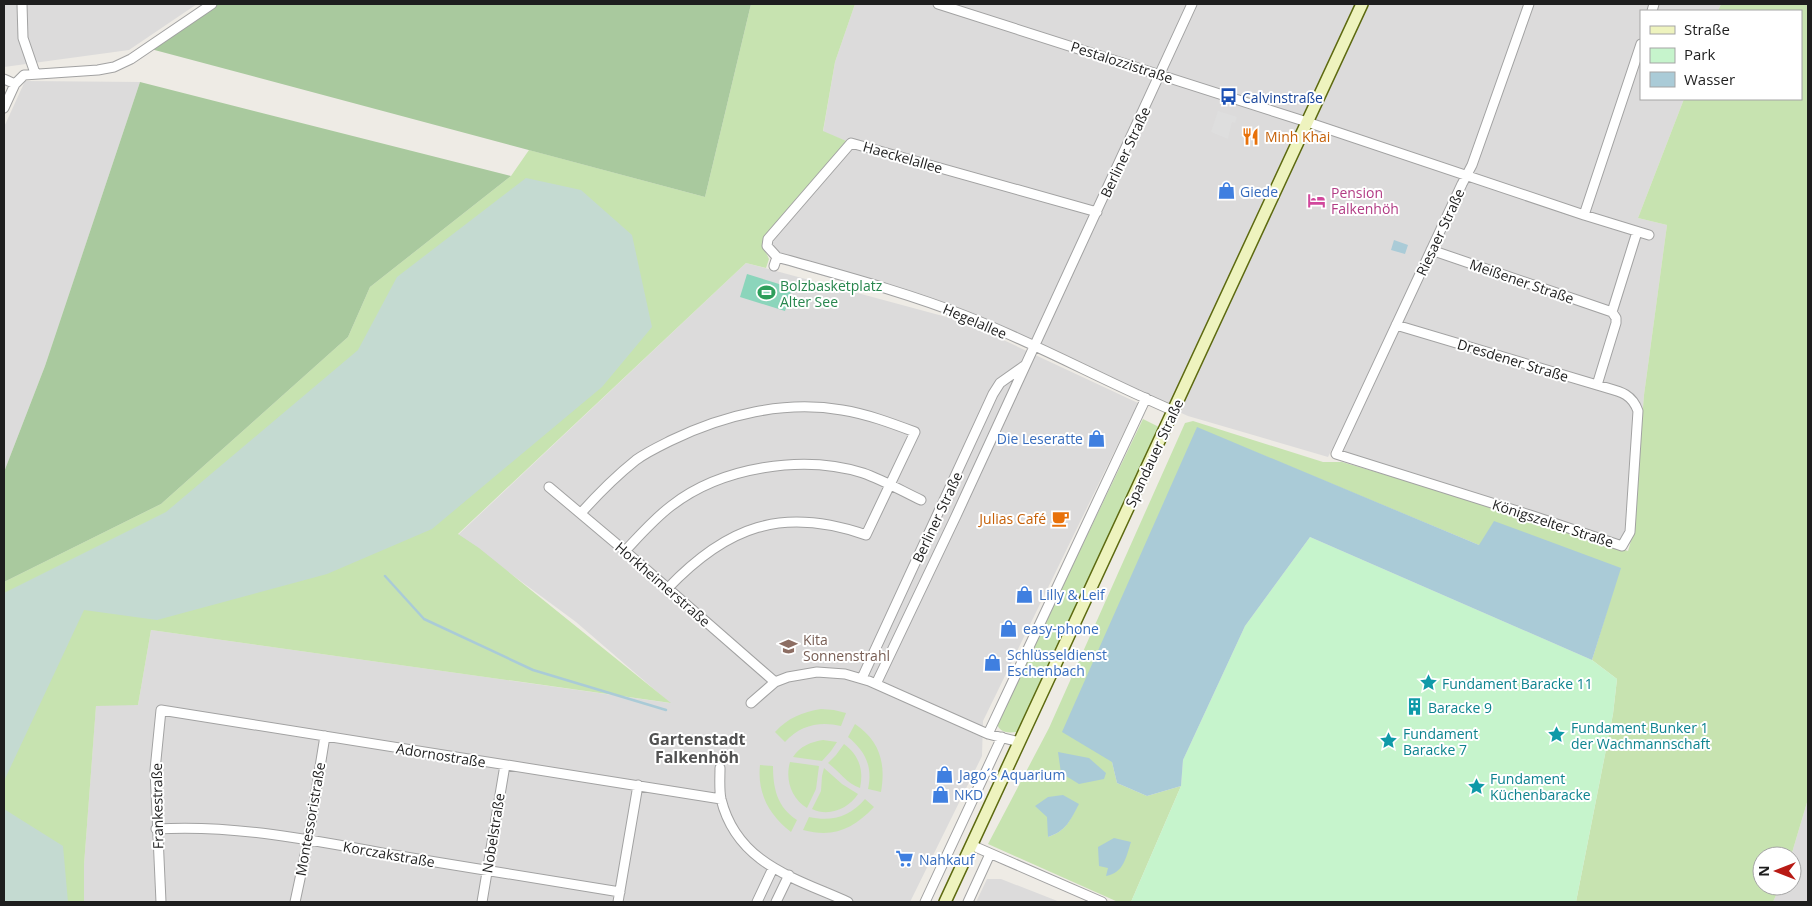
<svg xmlns="http://www.w3.org/2000/svg" width="1812" height="906" font-family="'Open Sans',sans-serif">
	<style>
		.residential { fill: #dcdbdb }
		.grass { fill: #c7e3b0; fill-rule: evenodd }
		.forest { fill: #a9c99e }
		.wetland { fill: #c4dad1 }
		.park { fill: #c6f4cc }
		.pitch { fill: #8bd5bb }
		.parking { fill: #dedede }
		.water { fill: #aacbd7 }
		.lines { fill: none; stroke-linecap: round; stroke-linejoin: round }
		.stream { stroke: #aacbd7; stroke-width: 2.5 }
		.street-casing { stroke: #a2a2a2; stroke-width: 11 }
		.secondary-casing { stroke: #5d6a10; stroke-width: 14 }
		.street { stroke: #fff; stroke-width: 9 }
		.secondary { stroke: #eef3be; stroke-width: 11 }
		.labels { text-anchor: middle; dominant-baseline: central; stroke-width: 4; stroke-linejoin: round; paint-order: stroke }
		.street-label { font-size: 14px; fill: #1e1e1e; stroke: #fff }
		.transit-label { font-size: 14px; fill: #164399; stroke: #fff; text-anchor: start }
		.food-label { font-size: 14px; fill: #c56008; stroke: #fff; text-anchor: start }
		.shop-label { font-size: 14px; fill: #366cbe; stroke: #fff; text-anchor: start }
		.hotel-label { font-size: 14px; fill: #b23c85; stroke: #fff; text-anchor: start }
		.leisure-label { font-size: 14px; fill: #27864d; stroke: #fff; text-anchor: start }
		.education-label { font-size: 14px; fill: #785e54; stroke: #fff; text-anchor: start }
		.culture-label { font-size: 14px; fill: #0d838f; stroke: #fff; text-anchor: start }
		.quarter-label { font-size: 16px; font-weight: bold; fill: #515151; stroke: #fff }
	</style>
	<rect width="100%" height="100%" fill="#eeebe5"/>
	<!-- residential -->
	<path class="residential" d="M4,4H197L129,50L4,67Z
		M855,4H1721L1718,11H1641V99H1684L1638,218L1667,225L1644,395L1633,534L1630,544L1332,449L1328,457L1188,416L968,317L774,262L761,244L851,143L823,132L835,62Z
		M25,81L140,82L45,366L4,472V127Z
		M746,263L965,322L1138,403L983,721L982,756L910,902H84V865L96,705H138L151,630L670,703L576,622L458,535Z
		M1808,799V902H1773L1780,886H1792L1791,856Z
		M987,879H1001L1060,902H976Z"/>
	<!-- grass -->
	<path class="grass" d="M751,4H855L835,62L823,131L851,143L762,244L769,259L766,268L746,263L458,534L479,548L671,703L151,630L138,705L96,706L84,865V902H4V582L161,504L348,337L370,287L511,176L529,150L705,197Z
		M1721,4H1808V799L1791,856H1762V886H1780L1773,902H1576L1613,714L1617,679L1592,660L1620,568L1479,545L1197,428L1112,762L1117,783L1147,796L1181,786L1131,902H1118L988,844L1049,728L1185,423L1193,421L1323,462H1342L1533,518L1628,551L1633,534L1644,395L1667,225L1638,218L1684,99H1801V11H1718ZM1078,804C1070,821 1066,831 1048,837V817Z
		M1143,419L1159,427L1017,732C1008,733 999,733 997,723Z
		M821,709L834,710L846,713L841,726C820,721 800,725 785,742L775,732C788,718 802,712 821,709Z
		M855,724C880,741 886,763 881,792L868,789C873,766 865,751 848,737Z
		M823,740L837,742L831,751L822,761L793,757C800,746 811,742 823,740Z
		M844,744C859,755 864,770 860,788C847,784 839,771 828,763L836,755Z
		M790,762L819,766L816,789L807,808C791,798 785,779 790,762Z
		M760,765L773,766C773,788 777,807 797,820L791,832C769,815 757,793 760,765Z
		M824,768L842,784L858,794C848,809 829,817 812,809L821,791L822,776Z
		M865,799L874,807C853,829 834,838 803,830L809,817C831,822 850,817 865,799Z"/>
	<!-- forest -->
	<path class="forest" d="M212,4H751L705,197L147,48Z
		M140,82L511,176L370,287L348,337L161,504L4,582V472L45,366Z"/>
	<!-- wetland -->
	<path class="wetland" d="M526,178L581,190L632,235L652,327L602,387L432,529L327,574L157,620L84,610L4,781V593L166,512L358,350L397,277Z
		M4,809L63,846L68,902H4Z"/>
	<!-- park -->
	<path class="park" d="M1310,537L1592,660L1617,679L1613,714L1576,902H1131L1181,786L1183,760L1245,626Z"/>
	<!-- pitch -->
	<path class="pitch" d="M747,274L792,288L785,311L740,297Z"/>
	<!-- parking -->
	<path class="parking" d="M1218,111L1237,117L1235,123L1232,122L1228,139L1211,132Z"/>
	<!-- water -->
	<path class="water" d="M1394,240L1408,245L1405,254L1391,250Z
		M1197,427L1479,545L1494,521L1621,568L1592,660L1310,537L1245,626L1183,760L1181,786L1147,796L1117,783L1112,762L1062,732Z
		M1058,752L1089,758L1106,773L1104,779L1079,784L1061,773Z
		M1063,795L1079,804C1070,821 1066,831 1048,837L1047,817L1035,806L1048,797Z
		M1114,838L1131,842C1126,857 1124,873 1106,876L1108,868L1099,866L1098,847Z"/>
	<g class="lines">
		<!-- stream -->
		<path class="stream" d="M385,576L424,619L533,670L666,710"/>
		<defs>
			<path id="street" d="M22,4L23,38L35,73
				M938,4L1307,122L1584,215L1649,235
				M1652,11L1654,4
				M4,79L15,84
				M4,108L15,84L24,75L98,70L114,67L131,59L212,4
				M1584,215L1641,44
				M1431,250L1612,312L1616,318V323L1597,385
				M777,257L767,246L768,239L851,143L1097,212
				M774,266L777,257C840,275 905,292 966,316C1037,344 1104,381 1174,411
				M1612,312L1637,232
				M1396,325L1597,385C1616,391 1631,391 1638,411L1630,532L1622,546L1533,516L1336,454L1462,184L1472,165L1529,4
				M549,487L625,551L775,682
				M581,513C598,494 616,476 636,460C647,452 660,446 672,440C724,415 784,400 842,410C867,414 891,423 915,432L866,535C782,506 727,526 667,589
				M625,551C640,535 654,519 671,506C721,467 803,454 863,473C883,480 902,491 921,500
				M862,678L993,394L1000,383L1024,366
				M876,684L956,516L1192,4
				M751,703L775,682L788,677L817,672L845,674L869,681L988,734L1019,742
				M988,734L1146,398
				M720,768C720,778 719,790 721,799C737,864 795,878 848,902
				M156,829C236,824 316,841 394,855C469,868 544,879 620,892
				M971,845L1102,902
				M161,902L155,770L161,710L721,799
				M295,902L308,841L325,736
				M482,902L505,765
				M618,902L638,785
				M757,902L773,868
				M776,902L789,875
				M925,902L1002,737
				M968,902L990,854"/>
			<path id="secondary" d="M945,902L1362,4"/>
		</defs>
		<!-- street casing -->
		<use href="#street" class="street-casing"/>
		<!-- secondary casing -->
		<use href="#secondary" class="secondary-casing"/>
		<!-- street -->
		<use href="#street" class="street"/>
		<!-- secondary -->
		<use href="#secondary" class="secondary"/>
	</g>
	<!-- icons -->
	<defs>
		<symbol id="bus-bare" viewBox="-9 -9 18 18"><path d="M-5-6H5V4H4V6H2V4H-2V6H-4V4H-5ZM-3.5-4V0h7V-4ZM-3.5 1.2v1.5H-2V1.2ZM2 1.2v1.5H3.5V1.2Z" fill="#1a4fb4" stroke="#fff" stroke-width="2.5" paint-order="stroke"/></symbol>
		<symbol id="restaurant-bare" viewBox="-9 -9 18 18"><path d="M-5-6h1v4h1v-4h1v4h1v-4h1v5L-1.5 .5V6h-2V.5L-5-1ZM5-6V6H3V1.5H1.5Q1.5-4 5-6Z" fill="#e8710a" stroke="#fff" stroke-width="2.5" paint-order="stroke"/></symbol>
		<symbol id="shop-bare" viewBox="-9 -9 18 18"><path d="M-5-2.5h2.3a2.7 3.5 0 0 1 5.4 0H5L5.5 6h-11ZM-1.5-2.5h3a1.5 2.3 0 0 0-3 0Z" fill="#3f7fe0" stroke="#fff" stroke-width="2.5" paint-order="stroke"/></symbol>
		<symbol id="hotel-bare" viewBox="-9 -9 18 18"><path d="M-6-4.5h1.5V1H6V5H4.5V3h-9V5H-6ZM-4 0a1.8 1.8 0 1 1 3.6 0ZM.5 0V-2.5h3Q6-2.5 6 0Z" fill="#d1479c" stroke="#fff" stroke-width="2.5" paint-order="stroke"/></symbol>
		<symbol id="stadium-bare" viewBox="-9 -9 18 18"><path d="M0-5a6.5 5 0 1 0 0 10a6.5 5 0 1 0 0-10ZM-3.5-1.8h7v3.6h-7Z" fill="#2e9e5b" stroke="#fff" stroke-width="2.5" paint-order="stroke"/></symbol>
		<symbol id="cafe-bare" viewBox="-9 -9 18 18"><path d="M-5.5-4.5H6V0H3Q3 3.5 0 3.5H-2.5Q-5.5 3.5-5.5 0ZM3-3.2v2h1.7v-2ZM-6 4.5H4V6H-6Z" fill="#e8710a" stroke="#fff" stroke-width="2.5" paint-order="stroke"/></symbol>
		<symbol id="school-bare" viewBox="-9 -9 18 18"><path d="M0-5L7-2L0 1L-7-2ZM-4 1L0 2.5L4 1V4Q0 6-4 4Z" fill="#8d6e63" stroke="#fff" stroke-width="2.5" paint-order="stroke"/></symbol>
		<symbol id="sight-bare" viewBox="-9 -9 18 18"><path d="M0-6L1.8-2.2L6-1.7L2.9 1.2L3.7 5.4L0 3.3L-3.7 5.4L-2.9 1.2L-6-1.7L-1.8-2.2Z" fill="#0f9aa8" stroke="#fff" stroke-width="2.5" paint-order="stroke"/></symbol>
		<symbol id="building-bare" viewBox="-9 -9 18 18"><path d="M-4-6H4V6H1V3H-1V6H-4ZM-2.5-4.3h1.7v1.8h-1.7ZM.8-4.3h1.7v1.8H.8ZM-2.5-1h1.7V.8h-1.7ZM.8-1h1.7V.8H.8Z" fill="#0f9aa8" stroke="#fff" stroke-width="2.5" paint-order="stroke"/></symbol>
		<symbol id="supermarket-bare" viewBox="-9 -9 18 18"><path d="M-6-5.5h2.5l.6 2H6L4.5 2H-2.5L-4.4-4H-6ZM-1.5 3.2a1.3 1.3 0 1 0 .1 0ZM3 3.2a1.3 1.3 0 1 0 .1 0Z" fill="#3f7fe0" stroke="#fff" stroke-width="2.5" paint-order="stroke"/></symbol>
	</defs>
	<g fill-rule="evenodd">
		<use href="#bus-bare" x="1216" y="84" width="25" height="25"/>
		<use href="#restaurant-bare" x="1238" y="124" width="25" height="25"/>
		<use href="#shop-bare" x="1214" y="178" width="25" height="25"/>
		<use href="#hotel-bare" x="1304" y="188" width="25" height="25"/>
		<use href="#stadium-bare" x="754" y="280" width="25" height="25"/>
		<use href="#shop-bare" x="1084" y="426" width="25" height="25"/>
		<use href="#cafe-bare" x="1048" y="506" width="25" height="25"/>
		<use href="#shop-bare" x="1012" y="582" width="25" height="25"/>
		<use href="#shop-bare" x="996" y="616" width="25" height="25"/>
		<use href="#school-bare" x="776" y="634" width="25" height="25"/>
		<use href="#shop-bare" x="980" y="650" width="25" height="25"/>
		<use href="#sight-bare" x="1416" y="670" width="25" height="25"/>
		<use href="#building-bare" x="1402" y="694" width="25" height="25"/>
		<use href="#sight-bare" x="1544" y="722" width="25" height="25"/>
		<use href="#sight-bare" x="1376" y="728" width="25" height="25"/>
		<use href="#shop-bare" x="932" y="762" width="25" height="25"/>
		<use href="#sight-bare" x="1464" y="774" width="25" height="25"/>
		<use href="#shop-bare" x="928" y="782" width="25" height="25"/>
		<use href="#supermarket-bare" x="892" y="846" width="25" height="25"/>
	</g>
	<g class="labels">
		<!-- street labels -->
		<g class="street-label">
			<text transform="translate(1122 62) rotate(18)">Pestalozzistraße</text>
			<text transform="translate(1125 152) rotate(-65)">Berliner Straße</text>
			<text transform="translate(903 157) rotate(16)">Haeckelallee</text>
			<text transform="translate(1440 232) rotate(-65)">Riesaer Straße</text>
			<text transform="translate(1522 281) rotate(19)">Meißener Straße</text>
			<text transform="translate(975 321) rotate(23)">Hegelallee</text>
			<text transform="translate(1513 360) rotate(17)">Dresdener Straße</text>
			<text transform="translate(1154 453) rotate(-65)">Spandauer Straße</text>
			<text transform="translate(937 517) rotate(-65)">Berliner Straße</text>
			<text transform="translate(1553 523) rotate(18)">Königszelter Straße</text>
			<text transform="translate(663 584) rotate(41)">Horkheimerstraße</text>
			<text transform="translate(441 755) rotate(9)">Adornostraße</text>
			<text transform="translate(157 806) rotate(-91)">Frankestraße</text>
			<text transform="translate(310 819) rotate(-80)">Montessoristraße</text>
			<text transform="translate(493 833) rotate(-81)">Nobelstraße</text>
			<text transform="translate(389 854) rotate(10)">Korczakstraße</text>
		</g>
		<!-- transit labels -->
		<g class="transit-label">
			<text x="1242" y="97">Calvinstraße</text>
		</g>
		<!-- food labels -->
		<g class="food-label">
			<text x="1265" y="136">Minh Khai</text>
			<text x="1046" y="518" text-anchor="end">Julias Café</text>
		</g>
		<!-- shop labels -->
		<g class="shop-label">
			<text x="1240" y="191">Giede</text>
			<text x="1083" y="438" text-anchor="end">Die Leseratte</text>
			<text x="1039" y="594">Lilly &amp; Leif</text>
			<text x="1023" y="628">easy-phone</text>
			<text x="1007" y="654">Schlüsseldienst<tspan x="1007" dy="16">Eschenbach</tspan></text>
			<text x="959" y="774">Jago´s Aquarium</text>
			<text x="954" y="794">NKD</text>
			<text x="919" y="859">Nahkauf</text>
		</g>
		<!-- hotel labels -->
		<g class="hotel-label">
			<text x="1331" y="192">Pension<tspan x="1331" dy="16">Falkenhöh</tspan></text>
		</g>
		<!-- leisure labels -->
		<g class="leisure-label">
			<text x="780" y="285">Bolzbasketplatz<tspan x="780" dy="16">Alter See</tspan></text>
		</g>
		<!-- education labels -->
		<g class="education-label">
			<text x="803" y="639">Kita<tspan x="803" dy="16">Sonnenstrahl</tspan></text>
		</g>
		<!-- culture labels -->
		<g class="culture-label">
			<text x="1442" y="683">Fundament Baracke 11</text>
			<text x="1428" y="707">Baracke 9</text>
			<text x="1571" y="727">Fundament Bunker 1<tspan x="1571" dy="16">der Wachmannschaft</tspan></text>
			<text x="1403" y="733">Fundament<tspan x="1403" dy="16">Baracke 7</tspan></text>
			<text x="1490" y="778">Fundament<tspan x="1490" dy="16">Küchenbaracke</tspan></text>
		</g>
		<!-- quarter labels -->
		<g class="quarter-label">
			<text x="697" y="739">Gartenstadt<tspan x="697" dy="18">Falkenhöh</tspan></text>
		</g>
	</g>
	<!-- border -->
	<rect width="1812" height="906" fill="none" stroke="#1e1e1e" stroke-width="10"/>
	<!-- legend -->
	<rect x="1640" y="10" width="162" height="90" fill="#ffffff" stroke="#a5a5a5"/>
	<rect x="1650" y="26" width="25" height="8" fill="#eef3be" stroke="#a5a5a5"/>
	<text x="1684" y="35" font-size="15" fill="#1e1e1e">Straße</text>
	<rect x="1650" y="48" width="25" height="15" fill="#c6f4cc" stroke="#a5a5a5"/>
	<text x="1684" y="60" font-size="15" fill="#1e1e1e">Park</text>
	<rect x="1650" y="72" width="25" height="15" fill="#aacbd7" stroke="#a5a5a5"/>
	<text x="1684" y="85" font-size="15" fill="#1e1e1e">Wasser</text>
	<!-- north arrow -->
	<g transform="translate(1777 871) rotate(270)"><circle r="24" fill="#ffffff" stroke="#a5a5a5"/>
	<path d="M0-4L9 19L0 12L-9 19Z" fill="#b81a14"/>
	<text y="-8" font-size="14" font-weight="bold" text-anchor="middle" fill="#1e1e1e">N</text>
	</g>
</svg>
